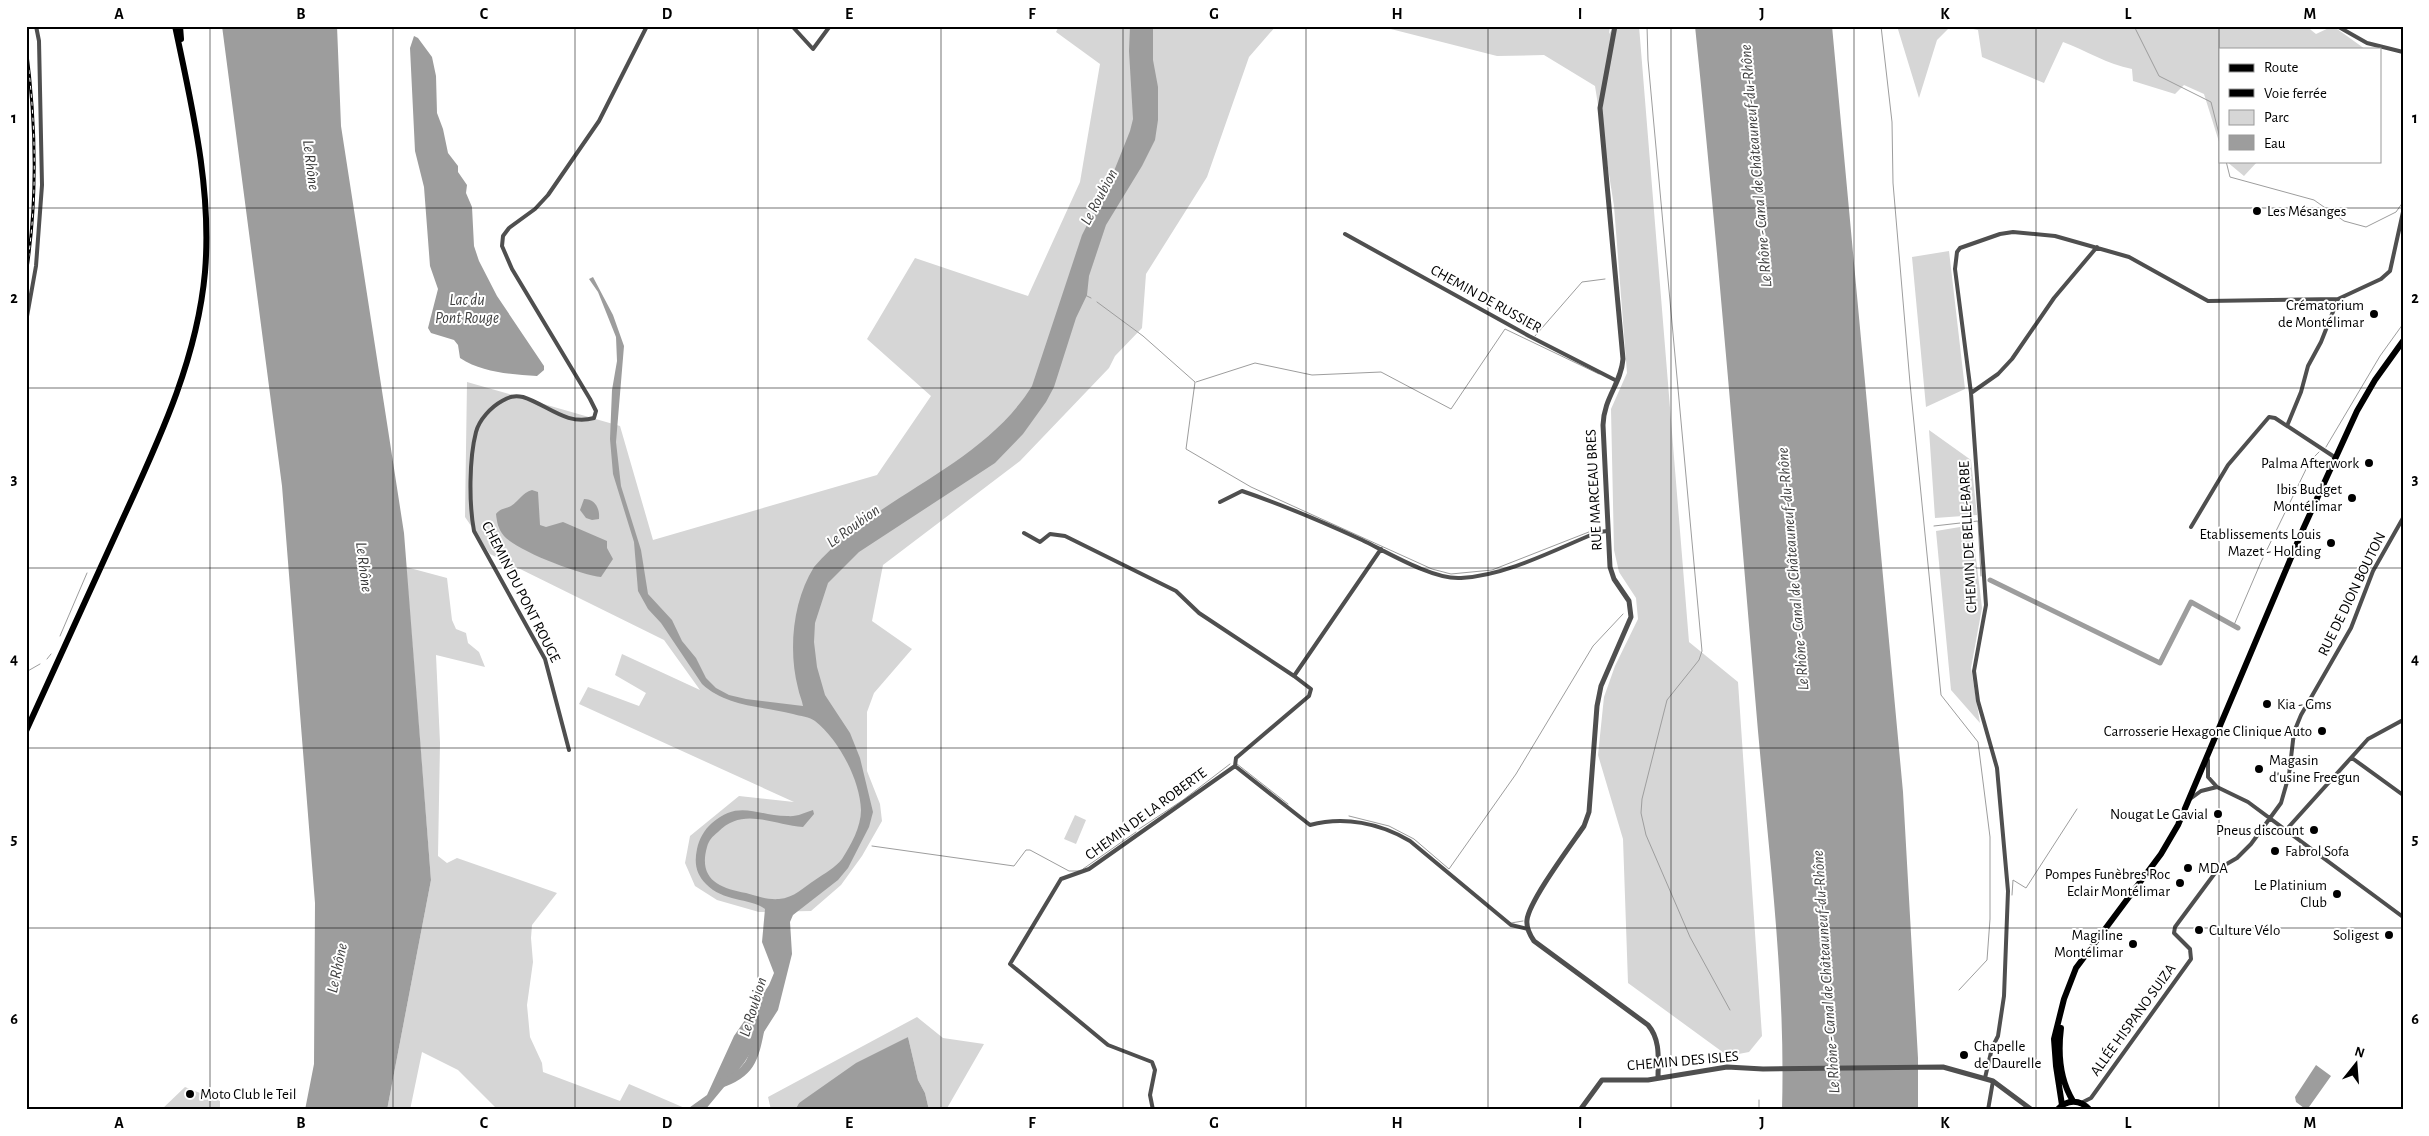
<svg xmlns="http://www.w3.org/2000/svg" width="2429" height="1136" font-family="'Alegreya Sans',sans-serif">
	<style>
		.green { fill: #d6d6d6 }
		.water { fill: #9d9d9d }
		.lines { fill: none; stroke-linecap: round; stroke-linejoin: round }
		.stream { stroke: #9d9d9d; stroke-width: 1 }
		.canal { stroke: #9d9d9d; stroke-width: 5 }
		.river { stroke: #9d9d9d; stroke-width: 9 }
		.minor { stroke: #4f4f4f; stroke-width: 4 }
		.tertiary { stroke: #4f4f4f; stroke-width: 5 }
		.primary { stroke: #000; stroke-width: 6 }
		.rail-casing { stroke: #000; stroke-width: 3 }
		.rail { stroke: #fff; stroke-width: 1; stroke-dasharray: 4; stroke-linecap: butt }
		.grid { fill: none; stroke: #000; stroke-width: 1; stroke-opacity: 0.55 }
		.poi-dot { fill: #000; stroke: #fff; stroke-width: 2 }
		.labels { text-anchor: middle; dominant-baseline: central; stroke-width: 4; stroke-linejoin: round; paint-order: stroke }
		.poi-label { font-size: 15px; fill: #000; stroke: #fff; text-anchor: end }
		.street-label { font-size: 15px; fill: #000; stroke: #fff }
		.water-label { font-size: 16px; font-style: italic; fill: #3e3e3e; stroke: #fff }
		.neatline { fill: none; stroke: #000; stroke-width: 2 }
		.grid-label { font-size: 16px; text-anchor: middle; font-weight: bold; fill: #000 }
	</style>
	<rect width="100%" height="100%" fill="#fff"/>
	<!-- green -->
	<path class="green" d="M1059,26H1276L1249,57L1207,177L1146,274L1142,328L1115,356L1109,368L1020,461L883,565L872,621L912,649L874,693L867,712V771L880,804L882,821L862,856L841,885L811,911L759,912L717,900L695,886L685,863L690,836L739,796L794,802L579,704L588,687L639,706L646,693L615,675L622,654L700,690L664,640L490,554L465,517L467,382L620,426L653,540L877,475L931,396L867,339L915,258L1028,296L1080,182L1100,64L1056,32Z
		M1379,26H1610L1609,34L1614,26H1639L1689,642L1738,682L1762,1036L1749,1052L1728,1056L1628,983L1623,839L1598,755L1604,697L1615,666L1638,619L1636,598L1619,572L1614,550L1611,409L1627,373L1614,206L1595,86L1544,55L1497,56Z
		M1897,26H1951L1937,40L1919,98Z
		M1959,26H2306L2316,34L2333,26L2365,49H2220V145L2204,94L2184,85L2175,94L2133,81L2132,69C2107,64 2087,51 2063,42L2044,83L1982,57L1978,30Z
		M2226,161H2258L2244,176Z
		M1949,251L1965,389L1926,407L1912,257Z
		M1929,430L1971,460L1977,515L1935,518Z
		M1972,525L1982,608L1971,668L1980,723L1951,690L1936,531Z
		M406,567L447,578L452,620L456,629L466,633L468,643L479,652L485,667L436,655L440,743L438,856L447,863L457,858L557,893L532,925L531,938L533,962L527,1005L530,1037L542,1063L543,1072L620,1101L629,1084L687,1109L498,1110L458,1070L422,1052L410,1110H387L431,880Z
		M1075,815L1086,820L1076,844L1064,839Z
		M917,1017L943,1038L984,1044L946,1110H929L925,1093L918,1080L908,1037L799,1103L795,1110H771L768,1097Z
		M185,1087L220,1101V1110H161Z"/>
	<!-- water -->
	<path class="water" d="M222,26H337L341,126L404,533L431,880L387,1110H305L314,1064L315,903L282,486Z
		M1130,26H1153V60L1158,87V120L1155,140L1142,166L1106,225L1089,276L1087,295L1076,318L1054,387L1046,402L1023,434L995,463L859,552L828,583L815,623L814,642L817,667L825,695L850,733L860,758L873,812L869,827L848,868L838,880L793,915L790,922L792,954L778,1010L744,1063L705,1110H686L707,1095L734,1036L769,985L774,973L762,942L765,909C751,898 723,902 706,884C696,874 694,863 697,849C699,839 704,830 712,823C739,799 757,816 787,816C797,817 804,813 813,810L814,814L803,827C773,825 743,806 718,832C712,837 709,840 707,847C698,879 719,888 746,893C756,896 768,900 779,899C794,898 804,887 815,880C825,873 835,868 842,859C851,845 861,827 861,810C860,780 839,740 815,721C810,717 800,716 793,714C761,706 727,707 702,684L661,623L648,609L638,591L634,542L613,474L610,439L612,390L617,361L616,337L598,292L589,279L593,277L613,315L624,346L616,442L621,486L641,550L648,594L672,620L682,641L696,658L706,678L716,688L729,695L746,699L803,706C802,700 799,694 798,688C788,650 793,600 814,567C876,495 981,468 1032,386L1082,235L1112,176L1130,131L1133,119L1129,51Z
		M1695,26H1832L1903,792L1918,1058V1110H1782C1786,971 1766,833 1755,696C1736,472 1718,249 1695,26Z
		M414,36L418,38L432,57L436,76L437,113L443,129L448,153L458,166V172L467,185L466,193L472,207L474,246L479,261L497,296L544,366V370L537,376C510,374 483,373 460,358L458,345L454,340L431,333L428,328L438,289L430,266L424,187L415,151L410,48Z
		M532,490L538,492L540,525L546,527L563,522L607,541V548L613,559L601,577C581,575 517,551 504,536C498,529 497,522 496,514C501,508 505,509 511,506C519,501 522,493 532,490Z
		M584,499C595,499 600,508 599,519L592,520L586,518L580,510Z
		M908,1037L918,1080L925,1093L929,1110H795L799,1103L856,1063Z
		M2316,1065L2331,1076L2309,1107L2304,1108L2296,1102L2295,1097Z"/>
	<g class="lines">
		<!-- stream -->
		<path class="stream" d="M1647,26L1648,60L1702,651L1699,660L1667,700L1642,799L1641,813L1646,835L1690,937L1730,1010
			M1881,26L1892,122L1893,183L1910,383L1941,695L1978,742L1990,837V919L1987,960L1959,990
			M2134,26L2159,76L2211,102L2220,138
			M2226,161L2230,177L2314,200L2344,221L2366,227L2396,212L2403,202
			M1085,295L1091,298
			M1097,302L1143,336L1195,382L1186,449L1251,487L1432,569L1451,574L1492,570L1599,528
			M1535,336L1582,282L1605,279
			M1196,382L1255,363L1312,375L1381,372L1451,409L1505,329L1599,374
			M2326,447L2380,356L2403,324
			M1934,526L1978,521L1981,576
			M2234,625L2261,562L2310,461L2319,452
			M60,636L87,573
			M47,659L51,654
			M26,672L40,664
			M1237,764L1288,804
			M1349,816L1389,826L1414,839L1449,869L1516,774L1593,646L1623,614
			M1139,829L1183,800L1230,764
			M872,846L1014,866L1026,850H1030L1069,871H1079
			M1083,869L1136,832
			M2012,895L2013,880L2026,888L2077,809
			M1511,923L1523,921
			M1759,1110V1100"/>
		<!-- canal -->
		<path class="canal" d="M1990,580L2160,663L2191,602L2238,628"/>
		<!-- river -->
		<path class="river" d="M719,1084C750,1074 754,1060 760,1029"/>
		<!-- minor -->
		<path class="minor" d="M792,26L813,49L830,26
			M2337,26L2367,43L2403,52
			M1345,234L1529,336L1617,381
			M26,322L36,266L42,185L39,41L36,26
			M1971,393L1955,269L1957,252L1960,248L2000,234L2013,232L2055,236L2129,257L2208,301L2338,299L2381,279L2390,271L2403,212
			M2287,426L2301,392L2308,366L2321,342L2338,299
			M1220,502L1242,491C1283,505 1323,522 1362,540C1387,552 1433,580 1461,578C1508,575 1554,550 1598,532L1608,531
			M2191,527L2228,465L2269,417L2275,418L2336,458
			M1024,533L1040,542L1050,534L1065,536L1176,591L1199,613L1294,676
			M1381,549L1294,676L1311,689L1309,696L1236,758L1235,766L1310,825C1344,816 1380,823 1410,841L1511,925L1528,929
			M569,750L545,659L474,531C469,504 469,459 476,432C479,420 491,407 502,401C509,397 514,395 523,397C548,405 566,426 594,418L596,411L590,399L512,269L502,246L503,236L509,228L535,209L548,195L599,121L647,26
			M2352,758L2403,795
			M2208,760V777L2217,787L2248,802L2403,917
			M2190,799L2201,791L2217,787
			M2286,830L2368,739L2403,720
			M1985,1078L1992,1048L1998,1036L2004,996L2008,891L1997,768L1978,701L1974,671L1986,605L1971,393L1998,374L2012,359L2054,298L2097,247
			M2081,1103L2091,1098L2191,959L2190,949L2174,933L2175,927L2218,869L2237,858L2251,844L2281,803L2289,775L2294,732L2301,715L2351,628L2373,571L2403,518
			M1153,1110L1150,1095L1155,1070L1152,1062L1108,1045L1010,964L1061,879L1089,869L1235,766
			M1988,1110L1993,1081"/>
		<!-- tertiary -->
		<path class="tertiary" d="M1615,26L1600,108L1623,359C1621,384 1604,397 1603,425L1610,567L1614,579L1629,601L1631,617L1601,686L1597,706L1589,812L1584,826C1571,845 1529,901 1527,920C1526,928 1530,935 1534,941L1648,1025C1661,1040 1658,1060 1658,1078
			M1580,1110L1602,1080H1648L1727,1067L1763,1069L1943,1067L1993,1081L2032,1110"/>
		<!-- primary -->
		<path class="primary" d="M180,26L181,39
			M26,731C57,662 89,594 120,525C157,444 197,362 205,272C212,189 192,107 175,26
			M2061,1028C2058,1052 2060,1080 2073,1101
			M2062,1105L2056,1066L2054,1039L2064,999L2076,968L2161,854L2178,825L2304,527L2357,411L2375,380L2403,341
			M2057,1110C2067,1099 2080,1099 2090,1110"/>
		<defs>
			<path id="rail" d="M26,46C36,122 38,199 26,275"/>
		</defs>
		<!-- rail casing -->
		<use href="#rail" class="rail-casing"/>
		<!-- rail -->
		<use href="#rail" class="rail"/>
	</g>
	<!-- grid -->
	<path class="grid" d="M210,26V1110M393,26V1110M575,26V1110M758,26V1110M941,26V1110M1123,26V1110M1306,26V1110M1488,26V1110M1671,26V1110M1854,26V1110M2036,26V1110M2219,26V1110M26,208H2403M26,388H2403M26,568H2403M26,748H2403M26,928H2403"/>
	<!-- markers -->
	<g class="poi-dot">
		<circle cx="2257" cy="211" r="5"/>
		<circle cx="2374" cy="314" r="5"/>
		<circle cx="2369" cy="463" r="5"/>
		<circle cx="2352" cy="498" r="5"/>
		<circle cx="2331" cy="543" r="5"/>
		<circle cx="2267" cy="704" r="5"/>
		<circle cx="2322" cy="731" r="5"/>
		<circle cx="2259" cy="769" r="5"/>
		<circle cx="2218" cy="814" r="5"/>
		<circle cx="2314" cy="830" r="5"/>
		<circle cx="2275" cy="851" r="5"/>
		<circle cx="2188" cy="868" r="5"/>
		<circle cx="2180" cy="883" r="5"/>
		<circle cx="2337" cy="894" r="5"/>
		<circle cx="2199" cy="930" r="5"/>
		<circle cx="2389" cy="935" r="5"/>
		<circle cx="2133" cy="944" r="5"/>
		<circle cx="1964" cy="1055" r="5"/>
		<circle cx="190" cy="1094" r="5"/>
	</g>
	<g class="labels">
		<!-- poi labels -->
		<g class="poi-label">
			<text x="2267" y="211" text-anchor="start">Les Mésanges</text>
			<text x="2364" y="305">Crématorium<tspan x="2364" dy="17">de Montélimar</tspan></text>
			<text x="2359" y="463">Palma Afterwork</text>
			<text x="2342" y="489">Ibis Budget<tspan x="2342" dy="17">Montélimar</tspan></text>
			<text x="2321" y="534">Etablissements Louis<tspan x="2321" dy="17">Mazet - Holding</tspan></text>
			<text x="2277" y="704" text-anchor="start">Kia - Gms</text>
			<text x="2312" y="731">Carrosserie Hexagone Clinique Auto</text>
			<text x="2269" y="760" text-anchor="start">Magasin<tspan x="2269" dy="17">d'usine Freegun</tspan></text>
			<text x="2208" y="814">Nougat Le Gavial</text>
			<text x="2304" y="830">Pneus discount</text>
			<text x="2285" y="851" text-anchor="start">Fabrol Sofa</text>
			<text x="2198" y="868" text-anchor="start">MDA</text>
			<text x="2170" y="874">Pompes Funèbres Roc<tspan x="2170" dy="17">Eclair Montélimar</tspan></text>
			<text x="2327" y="885">Le Platinium<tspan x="2327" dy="17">Club</tspan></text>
			<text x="2209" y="930" text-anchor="start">Culture Vélo</text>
			<text x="2123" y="935">Magiline<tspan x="2123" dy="17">Montélimar</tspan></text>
			<text x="2379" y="935">Soligest</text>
			<text x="1974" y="1046" text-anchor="start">Chapelle<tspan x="1974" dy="17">de Daurelle</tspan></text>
			<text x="200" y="1094" text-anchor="start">Moto Club le Teil</text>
		</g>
		<!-- street labels -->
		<g class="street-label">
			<text transform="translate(1486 299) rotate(29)">CHEMIN DE RUSSIER</text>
			<text transform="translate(1594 490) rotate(-93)">RUE MARCEAU BRES</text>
			<text transform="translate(1968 537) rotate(-93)">CHEMIN DE BELLE-BARBE</text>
			<text transform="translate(521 592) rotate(63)">CHEMIN DU PONT ROUGE</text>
			<text transform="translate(2352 594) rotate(-64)">RUE DE DION BOUTON</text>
			<text transform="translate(1146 814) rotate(-36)">CHEMIN DE LA ROBERTE</text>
			<text transform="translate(2133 1020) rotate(-54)">ALLÉE HISPANO SUIZA</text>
			<text transform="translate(1683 1061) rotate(-5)">CHEMIN DES ISLES</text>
		</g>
		<!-- water labels -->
		<g class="water-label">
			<text transform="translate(311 165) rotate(83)">Le Rhône</text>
			<text transform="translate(1756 166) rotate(-95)">Le Rhône - Canal de Châteauneuf-du-Rhône</text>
			<text transform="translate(1099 197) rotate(-62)">Le Roubion</text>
			<text x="467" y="300">Lac du<tspan x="467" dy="18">Pont Rouge</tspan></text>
			<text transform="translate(853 526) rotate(-36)">Le Roubion</text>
			<text transform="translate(364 567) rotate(83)">Le Rhône</text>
			<text transform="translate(1793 569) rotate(-95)">Le Rhône - Canal de Châteauneuf-du-Rhône</text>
			<text transform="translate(337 968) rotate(-78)">Le Rhône</text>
			<text transform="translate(1826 972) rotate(-94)">Le Rhône - Canal de Châteauneuf-du-Rhône</text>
			<text transform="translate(753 1007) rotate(-73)">Le Roubion</text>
		</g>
	</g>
	<!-- border -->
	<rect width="2429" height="1136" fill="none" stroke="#ffffff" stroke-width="55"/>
	<!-- legend -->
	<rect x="2219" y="48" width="162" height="115" fill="#ffffff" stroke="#999999"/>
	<rect x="2229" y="64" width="25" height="8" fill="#000000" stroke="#999999"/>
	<text x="2264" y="72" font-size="15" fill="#000000">Route</text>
	<rect x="2229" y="89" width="25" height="8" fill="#000000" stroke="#999999"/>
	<text x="2264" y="98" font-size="15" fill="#000000">Voie ferrée</text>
	<rect x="2229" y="110" width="25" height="15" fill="#d6d6d6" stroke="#999999"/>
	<text x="2264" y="122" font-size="15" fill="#000000">Parc</text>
	<rect x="2229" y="135" width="25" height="15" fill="#9d9d9d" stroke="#999999"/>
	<text x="2264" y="148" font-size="15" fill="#000000">Eau</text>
	<!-- north arrow -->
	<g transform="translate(2356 1064) rotate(17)" stroke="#ffffff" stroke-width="4" paint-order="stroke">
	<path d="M0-4L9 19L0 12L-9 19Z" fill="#000000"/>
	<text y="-8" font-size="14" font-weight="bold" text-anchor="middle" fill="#000000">N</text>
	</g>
	<rect x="28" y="28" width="2374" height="1080" class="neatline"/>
	<g class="grid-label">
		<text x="119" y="19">A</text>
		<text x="301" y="19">B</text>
		<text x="484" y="19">C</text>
		<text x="667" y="19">D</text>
		<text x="849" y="19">E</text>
		<text x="1032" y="19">F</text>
		<text x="1214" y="19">G</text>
		<text x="1397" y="19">H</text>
		<text x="1580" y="19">I</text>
		<text x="1762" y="19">J</text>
		<text x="1945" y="19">K</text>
		<text x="2128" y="19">L</text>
		<text x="2310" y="19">M</text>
		<text x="14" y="123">1</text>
		<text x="2415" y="123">1</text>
		<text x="14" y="303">2</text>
		<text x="2415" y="303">2</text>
		<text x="14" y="484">3</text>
		<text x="2415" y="484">3</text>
		<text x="14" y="664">4</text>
		<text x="2415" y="664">4</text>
		<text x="14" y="844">5</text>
		<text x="2415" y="844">5</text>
		<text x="14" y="1024">6</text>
		<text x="2415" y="1024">6</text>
		<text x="119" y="1128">A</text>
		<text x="301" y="1128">B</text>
		<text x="484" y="1128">C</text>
		<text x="667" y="1128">D</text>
		<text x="849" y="1128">E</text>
		<text x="1032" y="1128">F</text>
		<text x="1214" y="1128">G</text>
		<text x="1397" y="1128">H</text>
		<text x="1580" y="1128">I</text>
		<text x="1762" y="1128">J</text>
		<text x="1945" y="1128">K</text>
		<text x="2128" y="1128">L</text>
		<text x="2310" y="1128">M</text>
	</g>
</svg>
